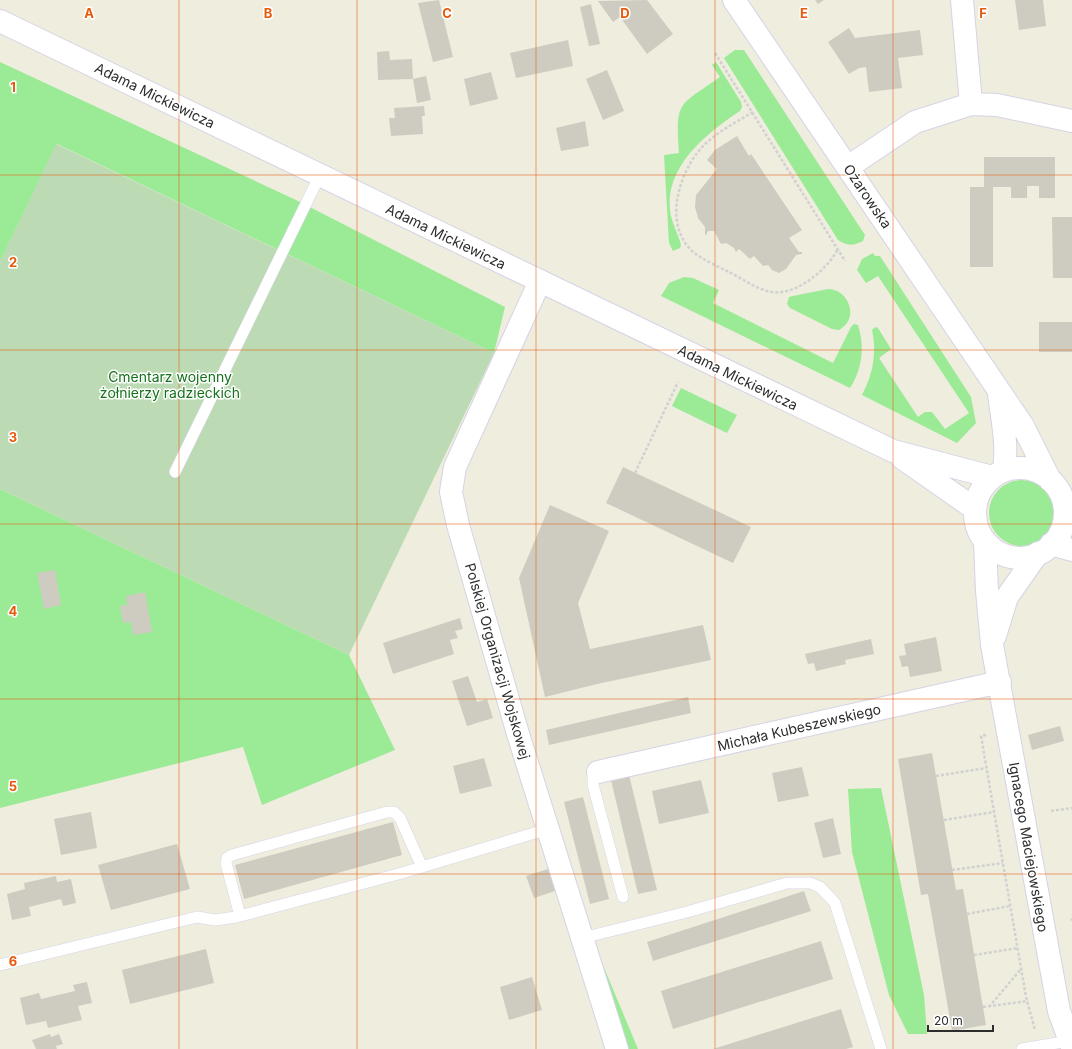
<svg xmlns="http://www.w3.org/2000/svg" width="1072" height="1049" font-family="Inter,sans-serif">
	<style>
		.green { fill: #9bea96 }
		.cemetery { fill: #bcdbb4 }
		.building { fill: #ceccc0 }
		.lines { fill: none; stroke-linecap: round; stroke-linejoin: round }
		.lane-casing { stroke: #d5d3e6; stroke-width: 12 }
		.street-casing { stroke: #d5d3e6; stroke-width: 24 }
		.secondary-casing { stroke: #d5d3e6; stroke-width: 24 }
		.path { stroke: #d1d1d1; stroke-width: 2.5; stroke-dasharray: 3 2; stroke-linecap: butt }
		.lane { stroke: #fff; stroke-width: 11 }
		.street { stroke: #fff; stroke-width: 22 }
		.secondary { stroke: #fff; stroke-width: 22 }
		.grid { fill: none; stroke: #e8590c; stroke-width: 1; stroke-opacity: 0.55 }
		.labels { text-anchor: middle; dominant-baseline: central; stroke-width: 3; stroke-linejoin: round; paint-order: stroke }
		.street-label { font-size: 14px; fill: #2d2d2d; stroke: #fff }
		.park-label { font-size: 14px; fill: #14721b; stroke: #fff }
		.grid-label { font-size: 13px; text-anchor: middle; font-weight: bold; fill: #e8590c; stroke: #fff; stroke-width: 3; stroke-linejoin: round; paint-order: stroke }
	</style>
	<rect width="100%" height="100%" fill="#efedde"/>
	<!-- green -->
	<path class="green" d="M735,50H744L865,235L863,241C853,246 847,246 838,240L724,58Z
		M0,62L296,200L505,307L494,353L57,144L0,262Z
		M716,62L741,102L742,107L740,111C708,132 665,166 670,210C671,222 678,233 681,245L680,248L673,251L669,243L664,155L679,153C675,100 679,106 720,77L712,65Z
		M873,253L875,256H880L971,397L976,423L957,443L862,395C873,374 877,353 872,330L875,327L878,328L891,349L879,358L918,417L925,412H932L945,429L969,413L878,276L866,283L857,270L862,259Z
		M684,277L693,278L719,290L713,303L833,363L851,327L854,324L858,325C865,347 862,369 850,388L661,296L669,283Z
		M828,289C849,289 860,319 839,330L832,329L790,308L787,304L789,297L793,296Z
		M681,388L737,415L727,433L672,406Z
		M989 513a33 33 0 1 1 66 0a33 33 0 1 1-66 0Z
		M0,489L349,655L395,750L262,805L243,747L0,808Z
		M881,788L924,995L927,1034H908L889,995L852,852L848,789Z
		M597,951L638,1049H627Z"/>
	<!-- cemetery -->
	<path class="cemetery" d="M56,144L494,353L349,655L0,489V262Z"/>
	<!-- building -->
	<path class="building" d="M439,0L453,57L433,62L418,3Z
		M647,0L673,34L647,54L620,17L613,22L598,1Z
		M815,0H824L818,4Z
		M1015,0H1043L1046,26L1019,30Z
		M591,4L600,44L589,46L580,7Z
		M849,28L855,38L920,30L923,55L898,58L902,88L869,92L866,67L859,68L849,74L828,42Z
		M568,40L573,66L516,78L510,53Z
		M389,51L390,60L412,59L413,79L426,76L431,100L417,103L413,79L378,80L377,52Z
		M607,70L624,111L603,120L586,79Z
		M491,72L498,99L470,106L464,79Z
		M424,106L425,116H422L423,134L391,136L389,118H395L394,108Z
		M585,121L589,146L561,151L556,128Z
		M737,136L749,156L751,154L802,230L789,238L799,252H802V254L796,255L786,269L779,273L772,270L768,265L763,266L754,256L750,259L739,249L736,252L734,248L726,243L721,244L714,231H708L706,235H705V227L698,218L695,207L696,195L717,169L707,160L715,150Z
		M984,157H1055V198H1039V186H1027V198H1011V187H993V267H970V187H984Z
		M1052,217H1072V278H1053Z
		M1039,322H1072V352H1039Z
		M623,467L751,527L733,563L606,503Z
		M550,505L609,531L578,603L590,649L703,625L711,660L597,684L545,697L519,578Z
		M55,570L61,605L44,609L37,573Z
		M145,592L152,632L133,635L131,622L123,623L120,606L127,605L126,596Z
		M460,618L463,629L455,631L458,638L450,640L454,654L393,674L383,643Z
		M936,637L942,671L910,677L908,666L902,667L899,656L906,655L904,644Z
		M871,639L874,654L845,660L846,664L816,671L814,663L808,664L805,654Z
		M468,676L477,702L487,699L493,718L467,726L452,681Z
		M688,697L691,713L549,745L546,730Z
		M1060,726L1064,741L1032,750L1028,735Z
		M932,753L956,890L963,889L986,1025L952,1031L928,894L921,895L898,759Z
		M484,758L492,786L460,794L453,766Z
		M802,767L809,796L778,802L772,773Z
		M629,775L657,890L638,894L611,780Z
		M701,780L709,813L659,824L652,791Z
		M583,797L609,899L590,904L564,802Z
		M91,812L97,848L61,855L54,819Z
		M833,818L841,854L823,858L814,823Z
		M393,822L402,855L244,899L235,865Z
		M177,844L190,889L111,910L98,865Z
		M548,869L555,891L534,898L526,876Z
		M56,876L57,882L71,879L76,903L63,906L61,899L29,907L31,916L12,920L7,894L25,889L24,883Z
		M804,891L811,911L653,961L647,942Z
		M821,941L833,979L673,1029L661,991Z
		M206,949L214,983L130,1004L122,970Z
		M532,977L542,1010L509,1020L500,987Z
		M87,982L92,1003L78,1006L82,1020L48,1028L46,1021L26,1025L20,998L39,993L41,999L75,991L73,985Z
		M841,1009L853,1047L846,1049H713Z
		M50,1034L51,1037L59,1034L63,1044L56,1046L57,1049H36L32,1040Z"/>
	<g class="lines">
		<defs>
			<path id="lane" d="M175,472L320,175
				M598,772L593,776V785L623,897
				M240,916L226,863L227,858L232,855L387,812H394L400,818L422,867
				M582,938L687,912L787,883H810L820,887L835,903L881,1049
				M0,965L197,917L215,920L236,917L402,873L548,829
				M1022,1049L1069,1041"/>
			<path id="street" d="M962,0L971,104
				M848,167L915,122L971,104L997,105L1072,121
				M540,281L455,467L451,492L458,525L518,734L617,1049
				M985,541L987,591L992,645L1059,1011L1072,1047
				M995,636L1007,597L1038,553
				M598,772L1000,682"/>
			<path id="secondary" d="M734,0L1023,426L1050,480
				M0,21L893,451L992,477
				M999,394C1002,419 1008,444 1004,470
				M902,458L975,509
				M975 513a45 45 0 1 1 90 0a45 45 0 1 1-90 0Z
				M1051,544L1072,550"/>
		</defs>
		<!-- lane casing -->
		<use href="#lane" class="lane-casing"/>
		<!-- street casing -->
		<use href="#street" class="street-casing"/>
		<!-- secondary casing -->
		<use href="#secondary" class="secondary-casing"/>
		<!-- path -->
		<path class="path" d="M715,53L845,261
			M753,112C733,124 711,135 697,153C677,180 665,225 692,251C703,260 717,266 729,272C745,280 764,295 782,292C803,289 828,268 838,249
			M635,473L678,382
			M986,735L981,736L1026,997L1035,1030
			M936,776L986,768
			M1051,811L1072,808
			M944,820L994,812
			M952,870L1003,863
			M967,914L1010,906
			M1071,919L1072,920
			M974,955L1018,948
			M983,1007L1028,1001
			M989,1007L1021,969"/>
		<!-- lane -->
		<use href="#lane" class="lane"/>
		<!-- street -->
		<use href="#street" class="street"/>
		<!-- secondary -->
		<use href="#secondary" class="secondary"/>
	</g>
	<!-- grid -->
	<path class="grid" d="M179,0V1049M357,0V1049M536,0V1049M715,0V1049M893,0V1049M0,175H1072M0,350H1072M0,524H1072M0,699H1072M0,874H1072"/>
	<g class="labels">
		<!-- street labels -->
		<g class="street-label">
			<text transform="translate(155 95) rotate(26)">Adama Mickiewicza</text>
			<text transform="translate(868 196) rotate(56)">Ożarowska</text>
			<text transform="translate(446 236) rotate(26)">Adama Mickiewicza</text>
			<text transform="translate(738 377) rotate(26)">Adama Mickiewicza</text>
			<text transform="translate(498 661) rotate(74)">Polskiej Organizacji Wojskowej</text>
			<text transform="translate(799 727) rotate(-13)">Michała Kubeszewskiego</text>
			<text transform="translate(1029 847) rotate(80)">Ignacego Maciejowskiego</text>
		</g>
		<!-- park labels -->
		<g class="park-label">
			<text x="170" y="376">Cmentarz wojenny<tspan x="170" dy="16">żołnierzy radzieckich</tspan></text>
		</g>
	</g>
	<g class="grid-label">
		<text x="89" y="18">A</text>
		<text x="268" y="18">B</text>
		<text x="447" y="18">C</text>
		<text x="625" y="18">D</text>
		<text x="804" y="18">E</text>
		<text x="983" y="18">F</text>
		<text x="13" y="92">1</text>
		<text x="13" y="267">2</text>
		<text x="13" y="442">3</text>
		<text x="13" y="616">4</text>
		<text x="13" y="791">5</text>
		<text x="13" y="966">6</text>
	</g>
	<!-- scale -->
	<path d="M928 1025v6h65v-6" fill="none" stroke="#2d2d2d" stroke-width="2"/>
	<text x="934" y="1025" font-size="12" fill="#2d2d2d" stroke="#ffffff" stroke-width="3" paint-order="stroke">20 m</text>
</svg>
